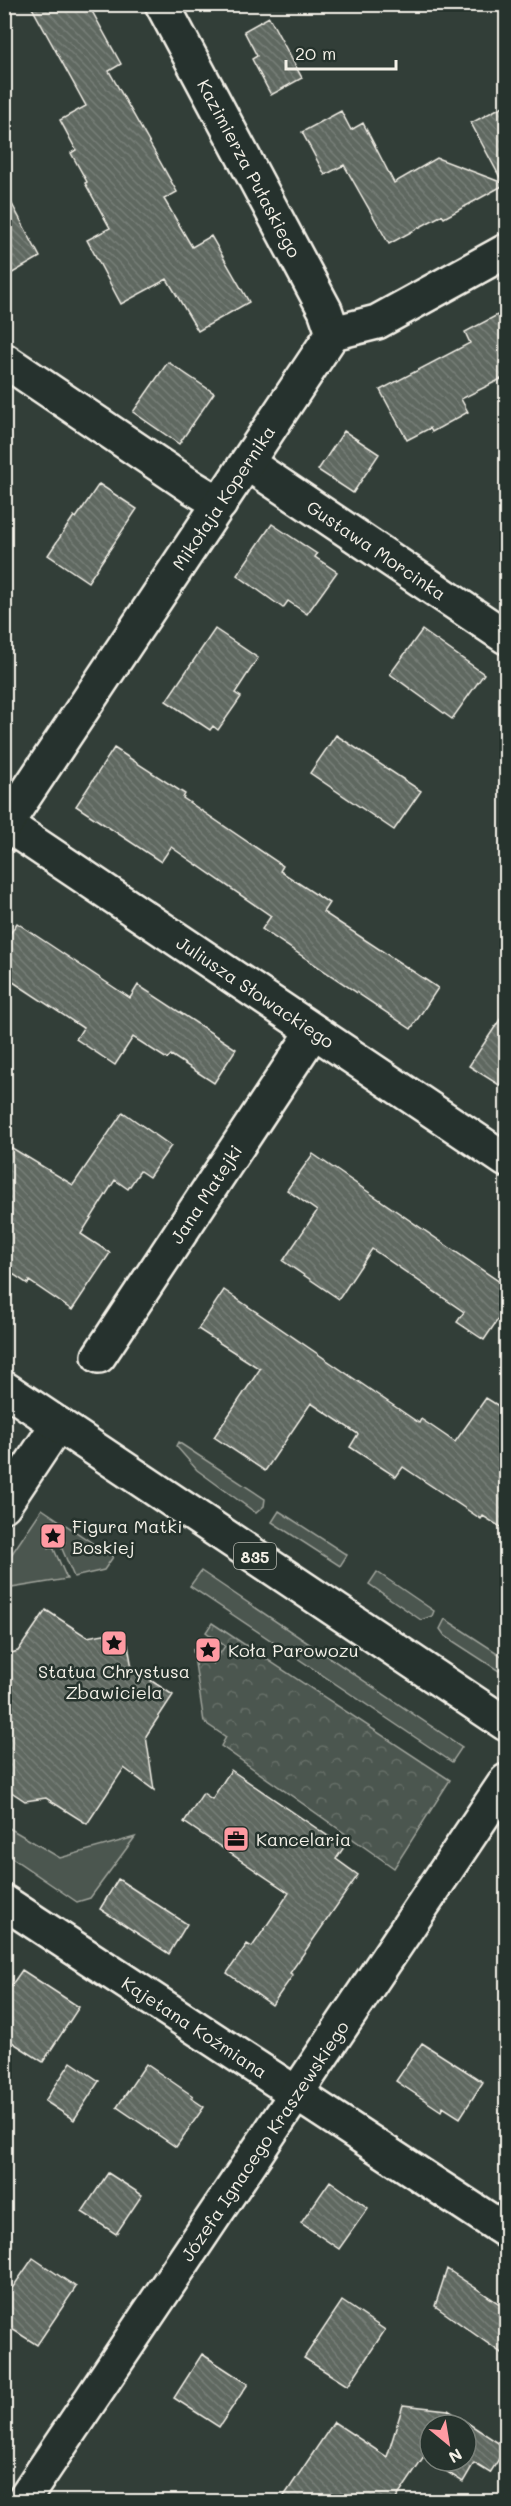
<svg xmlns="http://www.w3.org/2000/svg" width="511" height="2506" font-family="Mali,sans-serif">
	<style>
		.green { fill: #4c564f; stroke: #a0a49c; stroke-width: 1.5 }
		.forest { fill: url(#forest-crowns); stroke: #a0a49c; stroke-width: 1.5 }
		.building { fill: url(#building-back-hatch); stroke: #f4f1e8; stroke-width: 1.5 }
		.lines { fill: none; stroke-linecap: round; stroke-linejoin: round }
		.minor-casing { stroke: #f4f1e8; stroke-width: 38 }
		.major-casing { stroke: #f4f1e8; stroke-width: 38 }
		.minor { stroke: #26332d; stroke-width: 33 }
		.major { stroke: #26332d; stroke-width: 33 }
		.labels { text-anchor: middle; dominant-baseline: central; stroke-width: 5; stroke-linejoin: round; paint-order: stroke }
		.shield { fill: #26332d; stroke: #b6b8b0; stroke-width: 1.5 }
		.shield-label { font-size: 16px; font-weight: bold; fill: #f4f1e8 }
		.street-label { font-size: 18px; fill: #f4f1e8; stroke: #26332d }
		.poi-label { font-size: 18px; fill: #f4f1e8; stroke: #26332d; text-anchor: start }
	</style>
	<defs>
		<pattern id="forest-crowns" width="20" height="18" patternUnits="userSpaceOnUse" patternTransform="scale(1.5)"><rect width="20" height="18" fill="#4c564f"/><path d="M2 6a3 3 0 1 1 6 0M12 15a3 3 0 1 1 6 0" fill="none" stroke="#666f68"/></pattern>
		<pattern id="building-back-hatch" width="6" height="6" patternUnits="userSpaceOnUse" patternTransform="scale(1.5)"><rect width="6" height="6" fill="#5f6861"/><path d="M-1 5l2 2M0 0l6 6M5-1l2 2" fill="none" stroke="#777e78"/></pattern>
	</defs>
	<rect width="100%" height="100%" fill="#323e38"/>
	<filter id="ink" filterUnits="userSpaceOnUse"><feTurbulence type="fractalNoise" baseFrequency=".0167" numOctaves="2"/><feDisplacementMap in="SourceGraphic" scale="12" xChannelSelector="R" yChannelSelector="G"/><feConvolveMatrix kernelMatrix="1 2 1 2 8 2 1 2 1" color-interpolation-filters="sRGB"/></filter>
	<g filter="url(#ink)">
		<!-- green -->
		<path class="green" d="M178,1442L265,1499L264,1506L256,1513L197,1470L176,1446Z
			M42,1509L113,1557L104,1570L74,1577L60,1544L65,1542L62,1536L46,1542L49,1548L53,1547L67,1579L5,1589V1564Z
			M279,1511L347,1555L340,1566L272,1522Z
			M201,1571L462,1747L452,1762L190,1586Z
			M377,1572L434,1611L432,1616L421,1620L369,1584Z
			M445,1619L502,1656L505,1663L499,1671L445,1636L440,1629Z
			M4,1825L60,1858L135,1837L90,1898L77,1902L5,1853Z"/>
		<!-- forest -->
		<path class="forest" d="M212,1623L450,1780L394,1868L221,1746L226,1737L204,1722L193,1650L213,1664L225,1646L206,1632Z"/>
		<!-- building -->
		<path class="building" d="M30,4H88L121,64L109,71L177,192L164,199L192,247L211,236L249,302L198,331L167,279L121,304L87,240L110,228L85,183L87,182L71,153L76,150L60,120L86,106Z
			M269,17L302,78L271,95L252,59L257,56L244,31Z
			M507,104V188L504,185L444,218L442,215L389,244L344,165L325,175L302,132L341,111L351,130L363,123L394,183L437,158L503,183L471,123Z
			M4,189L40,257L4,278Z
			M507,310V376L461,399L468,412L432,432L430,428L407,440L380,390L470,343L465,332Z
			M168,362L214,393L179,444L133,412Z
			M344,431L379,454L353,493L318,470Z
			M99,484L137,509L88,582L48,555L74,516L76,518Z
			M272,524L317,554L315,557L337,572L307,614L288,601L283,608L237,575Z
			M215,629L258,658L235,693L241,697L218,730L213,726L210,730L166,701Z
			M422,630L484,674L452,719L390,674Z
			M336,735L421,791L394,830L310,773Z
			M114,748L185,794L183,798L283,866L280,871L329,903L323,912L438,988L411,1029L262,929L271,916L171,847L161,862L76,806Z
			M17,923L130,998L138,985L236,1049L214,1083L171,1055L167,1059L133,1037L115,1065L76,1039L83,1028L4,976V943Z
			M507,1009V1090L469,1066Z
			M123,1112L171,1146L149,1177L140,1171L128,1189L115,1180L81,1234L110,1253L72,1310L29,1281L28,1284L4,1268V1143L73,1185Z
			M313,1154L507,1287V1306L484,1340L457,1322L464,1312L372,1249L339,1299L283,1261L317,1211L287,1190Z
			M224,1290L419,1423L421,1419L455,1442L486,1398L507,1411V1531L483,1516L481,1519L403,1467L396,1477L350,1447L358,1434L311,1403L265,1471L214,1437L260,1369L198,1329Z
			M46,1610L87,1637L109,1633L114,1648L128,1645L132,1668L173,1695L146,1736L154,1790L124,1768L87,1824L46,1798L25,1801L4,1787V1655L18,1651Z
			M231,1770L344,1847L336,1859L358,1875L290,1973L293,1975L272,2005L227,1973L247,1944L252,1947L289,1893L184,1822L203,1793L212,1799Z
			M118,1879L187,1924L169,1954L100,1909Z
			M22,1970L79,2007L43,2062L4,2037V1996Z
			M422,2043L483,2082L460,2118L443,2107L441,2111L396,2081Z
			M71,2062L99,2081L74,2120L45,2101Z
			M146,2064L193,2096L191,2098L204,2107L176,2147L117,2107Z
			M108,2173L142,2195L116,2234L82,2212Z
			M330,2181L368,2208L339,2249L301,2223Z
			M33,2258L76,2287L37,2345L4,2324V2300Z
			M447,2269L507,2309V2357L435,2306Z
			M342,2301L385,2330L348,2386L304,2358Z
			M202,2354L248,2384L219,2427L174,2398Z
			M403,2405L448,2410L506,2448L490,2473L474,2463L463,2482L430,2461H466V2425H430V2461L424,2457L394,2502H280L334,2422L387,2457Z"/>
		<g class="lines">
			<defs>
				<g id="minor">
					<path id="s1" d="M162,4L325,310L333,333"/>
					<path d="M4,360L192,487L220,504"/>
					<path id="s2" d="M247,463L506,637"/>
					<path id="s3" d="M4,823L506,1160"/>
					<path id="s4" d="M6,824L333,333L377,322L506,251"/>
					<path id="s5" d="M99,1356L313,1032"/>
					<path d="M4,1505L58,1424"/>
					<path id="s6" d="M4,1902L506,2231"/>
					<path id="s7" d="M22,2502L506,1781"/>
				</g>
				<path id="major" d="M4,1388L506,1724"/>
			</defs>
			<!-- minor casing -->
			<use href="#minor" class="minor-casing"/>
			<!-- major casing -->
			<use href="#major" class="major-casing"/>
			<!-- minor -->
			<use href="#minor" class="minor"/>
			<!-- major -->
			<use href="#major" class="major"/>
		</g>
	</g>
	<!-- icons -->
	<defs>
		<symbol id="sight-square" viewBox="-11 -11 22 22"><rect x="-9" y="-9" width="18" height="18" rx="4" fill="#ff9aa2" stroke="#26332d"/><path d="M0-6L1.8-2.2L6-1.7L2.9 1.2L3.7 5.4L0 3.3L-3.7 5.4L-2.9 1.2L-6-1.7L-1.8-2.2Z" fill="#111"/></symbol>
		<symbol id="office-square" viewBox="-11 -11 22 22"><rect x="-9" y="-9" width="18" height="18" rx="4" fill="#ff9aa2" stroke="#26332d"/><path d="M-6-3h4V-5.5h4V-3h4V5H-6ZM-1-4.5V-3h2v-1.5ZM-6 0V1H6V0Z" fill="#111"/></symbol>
	</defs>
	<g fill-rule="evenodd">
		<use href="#sight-square" x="38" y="1521" width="30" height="30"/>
		<use href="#sight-square" x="99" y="1628" width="30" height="30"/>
		<use href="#sight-square" x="193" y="1635" width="30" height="30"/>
		<use href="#office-square" x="221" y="1824" width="30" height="30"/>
	</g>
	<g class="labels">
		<!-- shield labels -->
		<rect class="shield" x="234" y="1543" width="42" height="26" rx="4.5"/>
		<g class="shield-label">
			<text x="255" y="1556">835</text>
		</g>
		<!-- street labels -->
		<g class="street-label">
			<text stroke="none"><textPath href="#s1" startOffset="186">Kazimierza Pułaskiego</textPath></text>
			<text stroke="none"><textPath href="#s4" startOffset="392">Mikołaja Kopernika</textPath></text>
			<text stroke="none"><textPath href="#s2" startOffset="156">Gustawa Morcinka</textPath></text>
			<text stroke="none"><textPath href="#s3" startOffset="303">Juliusza Słowackiego</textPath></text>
			<text stroke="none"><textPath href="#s5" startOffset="194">Jana Matejki</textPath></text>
			<text stroke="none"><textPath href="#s6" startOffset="228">Kajetana Koźmiana</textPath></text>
			<text stroke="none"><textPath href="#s7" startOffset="435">Józefa Ignacego Kraszewskiego</textPath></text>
		</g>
		<!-- poi labels -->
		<g class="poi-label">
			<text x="72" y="1526">Figura Matki<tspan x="72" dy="21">Boskiej</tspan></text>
			<text x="228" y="1650">Koła Parowozu</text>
			<text x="114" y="1671" text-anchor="middle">Statua Chrystusa<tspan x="114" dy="21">Zbawiciela</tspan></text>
			<text x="256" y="1839">Kancelaria</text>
		</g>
	</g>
	<!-- margin -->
	<rect width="511" height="2506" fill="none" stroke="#26332d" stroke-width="24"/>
	<rect x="12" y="12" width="487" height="2482" fill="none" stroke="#f4f1e8" stroke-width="2" filter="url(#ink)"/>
	<!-- north arrow -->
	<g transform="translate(448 2443) rotate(150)"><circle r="28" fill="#26332d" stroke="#787f78" stroke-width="1.5"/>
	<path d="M0-4.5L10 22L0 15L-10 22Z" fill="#ff9aa2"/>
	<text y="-9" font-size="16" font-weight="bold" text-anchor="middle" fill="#f4f1e8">N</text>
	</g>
	<!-- scale -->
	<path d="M286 60v9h110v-9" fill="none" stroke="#f4f1e8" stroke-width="3"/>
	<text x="295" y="60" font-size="18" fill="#f4f1e8" stroke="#26332d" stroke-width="4.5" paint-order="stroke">20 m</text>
</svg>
